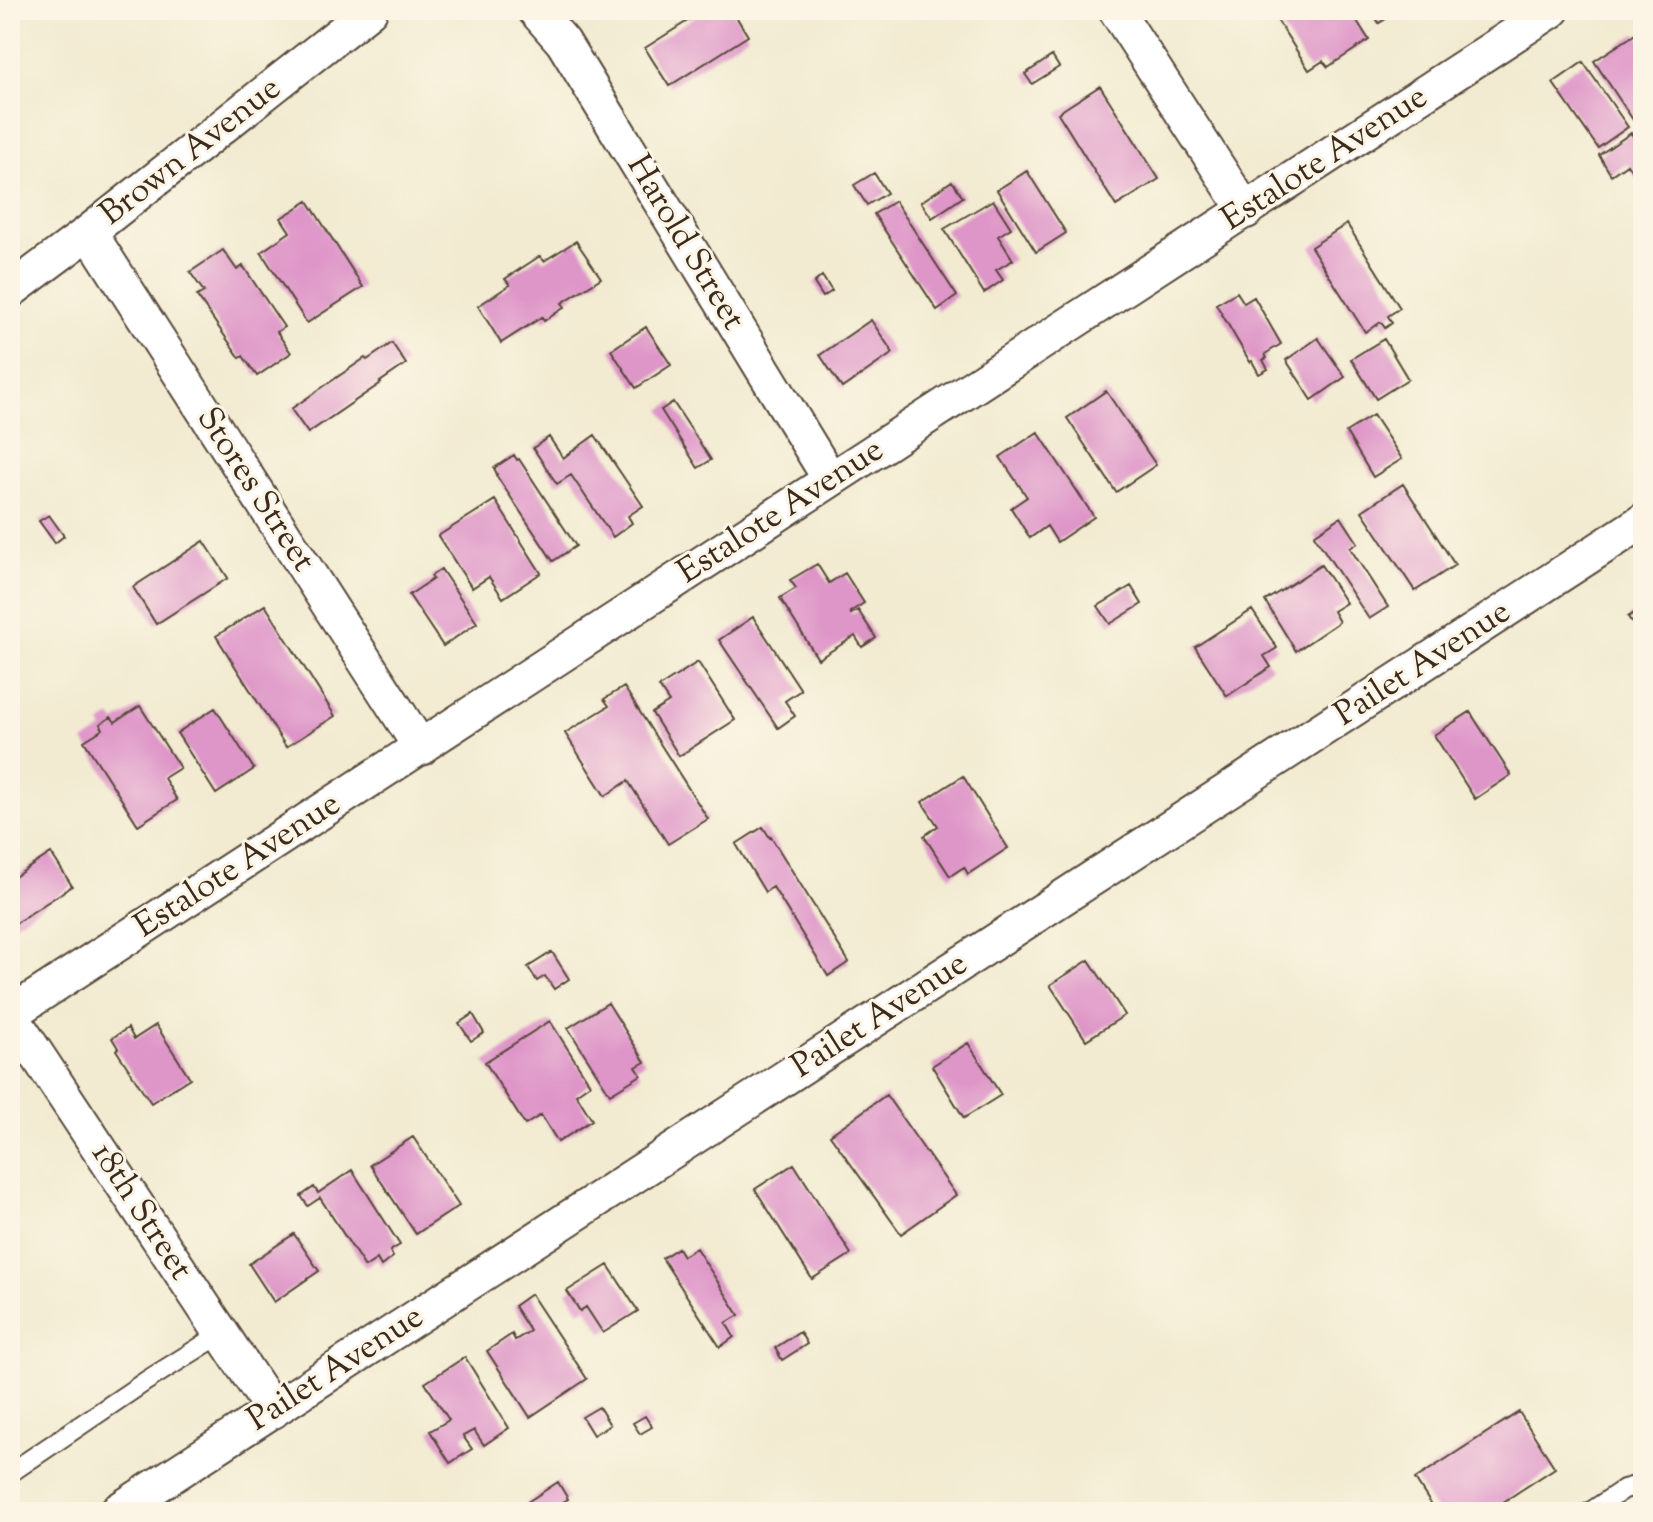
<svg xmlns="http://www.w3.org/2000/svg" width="1653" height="1522" font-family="'Sorts Mill Goudy',serif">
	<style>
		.building { fill: #de95c8 }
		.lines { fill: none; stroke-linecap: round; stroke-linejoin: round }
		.service-casing { stroke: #564739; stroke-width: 22 }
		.minor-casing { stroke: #564739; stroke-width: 38 }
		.service { stroke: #fff; stroke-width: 18 }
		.minor { stroke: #fff; stroke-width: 34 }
		.labels { text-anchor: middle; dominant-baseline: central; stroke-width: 6; stroke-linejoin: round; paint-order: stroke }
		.street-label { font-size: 34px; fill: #3b2a1e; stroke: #fcf5e5 }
	</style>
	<rect width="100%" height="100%" fill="#fcf5e5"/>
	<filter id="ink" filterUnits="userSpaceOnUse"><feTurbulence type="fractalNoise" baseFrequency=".0125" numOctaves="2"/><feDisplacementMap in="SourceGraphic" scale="16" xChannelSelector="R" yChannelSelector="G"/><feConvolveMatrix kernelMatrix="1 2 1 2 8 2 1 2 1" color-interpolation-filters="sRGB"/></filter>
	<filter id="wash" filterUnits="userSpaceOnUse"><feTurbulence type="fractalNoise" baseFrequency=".006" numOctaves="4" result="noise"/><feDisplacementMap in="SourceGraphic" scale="32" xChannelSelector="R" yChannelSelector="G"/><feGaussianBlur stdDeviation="1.8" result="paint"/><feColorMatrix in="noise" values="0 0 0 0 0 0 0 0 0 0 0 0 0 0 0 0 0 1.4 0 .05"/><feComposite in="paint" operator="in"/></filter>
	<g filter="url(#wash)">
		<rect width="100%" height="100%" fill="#f2ebd1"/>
		<g id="blocks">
			<!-- building -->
			<path class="building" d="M705,10H732L748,36L669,86L645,48Z
				M1275,10H1350L1369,40L1328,67L1323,61L1309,70L1272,12Z
				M1371,10H1400L1379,23Z
				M1637,33L1643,42V135L1594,61Z
				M1052,56L1059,67L1032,84L1025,74Z
				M1583,62L1628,127L1598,148L1553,83Z
				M1100,86L1159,179L1116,206L1058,113Z
				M1631,133L1643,152V189L1627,164L1611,175L1599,155Z
				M1027,171L1066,233L1036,252L997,190Z
				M874,173L887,193L867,205L854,185Z
				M952,181L963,197L932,218L921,202Z
				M993,200L1011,228L998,236L1013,260L996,270L1003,280L984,293L944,229Z
				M308,201L363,287L307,323L261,252L290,232L281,218Z
				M895,201L957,296L937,310L874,214Z
				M1347,224L1400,308L1388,316L1392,323L1385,328L1381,322L1365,332L1311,247Z
				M576,241L601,278L562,303L565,307L544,321L542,317L501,343L478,306L510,285L505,279L540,256L544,261Z
				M223,250L237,270L243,266L284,327L277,332L291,353L257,376L243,356L240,358L197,296L204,292L190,272Z
				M822,276L832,291L823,297L814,283Z
				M1237,292L1244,303L1254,297L1281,344L1265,354L1267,358L1263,360L1268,369L1259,374L1252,361L1250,362L1216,304Z
				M871,320L893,353L842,388L820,355Z
				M646,327L671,365L636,388L611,350Z
				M1318,338L1345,377L1312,400L1286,360Z
				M1384,339L1408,379L1376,399L1351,359Z
				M392,343L406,364L380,382L381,383L308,433L291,409L365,358L367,360Z
				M1106,391L1156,465L1116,492L1067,418Z
				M673,402L711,460L698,468L661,410Z
				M1373,415L1402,459L1373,477L1346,432Z
				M1038,432L1094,517L1057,542L1047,526L1030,538L1011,508L1027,497L1000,457Z
				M595,435L643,506L628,516L632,523L613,537L571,475L557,484L533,448L549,437L563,458Z
				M514,455L517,460L519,459L576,546L553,561L496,475L497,474L494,468Z
				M1403,484L1455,565L1415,591L1362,511Z
				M495,500L541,573L503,598L489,577L472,588L438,536Z
				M49,515L64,536L55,543L39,521Z
				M1341,517L1358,543L1350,548L1388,607L1369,619L1314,535Z
				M204,541L228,578L156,624L133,587Z
				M817,564L829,583L845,573L864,603L850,612L851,614L858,610L876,638L862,647L855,636L818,659L780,598L796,588L790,580Z
				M1321,565L1346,603L1333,611L1339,622L1296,651L1265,601Z
				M441,569L477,623L443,646L409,595L433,579L431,576Z
				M1131,586L1142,604L1110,624L1098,606Z
				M265,605L335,716L286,747L216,636Z
				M1643,607V638L1628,617Z
				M1252,610L1277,648L1264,656L1271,667L1227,696L1195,647Z
				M753,617L801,690L785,701L795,716L778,728L719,640Z
				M698,662L735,720L679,756L652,713L669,702L659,687Z
				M624,687L708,819L668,844L628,781L605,796L565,733L609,706L604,699Z
				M140,706L180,768L164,778L177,800L138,825L84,741L103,729L100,724L111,717L115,722Z
				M215,708L254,769L216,794L177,733Z
				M1470,712L1511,775L1475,799L1434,735Z
				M963,776L1008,848L968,874L964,867L950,876L924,836L938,826L922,802Z
				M763,827L770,838L771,837L849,962L828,976L773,887L765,892L736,844Z
				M51,853L72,886L10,927V880Z
				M552,952L569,979L554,989L545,976L537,981L528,967Z
				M1089,960L1125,1015L1086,1040L1050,985Z
				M608,1003L645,1062L636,1067L641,1075L610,1094L568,1028Z
				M473,1014L484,1033L471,1041L459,1023Z
				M550,1021L590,1084L576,1094L592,1120L558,1142L541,1115L525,1125L485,1062Z
				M156,1025L190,1078L151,1103L116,1050L118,1048L112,1038L128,1028L134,1039Z
				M968,1043L1001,1095L964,1118L932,1066Z
				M886,1095L956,1195L901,1234L830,1135Z
				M413,1137L459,1206L416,1234L370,1165Z
				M794,1164L851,1254L812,1279L755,1189Z
				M352,1170L400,1245L390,1251L393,1257L381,1266L377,1259L365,1267L320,1198L308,1206L301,1196L314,1187L318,1193Z
				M294,1234L319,1271L274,1302L249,1264Z
				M678,1248L683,1256L696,1248L739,1315L726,1323L734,1337L720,1347L662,1258Z
				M608,1265L638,1311L603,1333L586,1307L580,1311L567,1291Z
				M531,1294L587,1379L530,1417L487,1351L512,1334L515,1340L530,1331L514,1306Z
				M800,1332L807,1344L782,1360L775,1348Z
				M465,1357L509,1428L484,1445L474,1430L463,1436L472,1449L450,1463L430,1431L449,1420L425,1383Z
				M599,1407L610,1425L593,1435L582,1417Z
				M1519,1412L1555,1468L1488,1512H1436L1415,1479Z
				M645,1416L652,1427L640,1434L633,1423Z
				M558,1482L568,1499L563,1502L566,1507L559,1512H531L526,1503Z"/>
		</g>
	</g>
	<g filter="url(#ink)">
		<use href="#blocks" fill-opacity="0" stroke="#564739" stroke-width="2"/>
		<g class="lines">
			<defs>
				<path id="service" d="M10,1473L146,1381L221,1334
					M1590,1512L1624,1489L1643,1484"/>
				<path id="minor" d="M535,10L563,42L830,479
					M1116,10L1246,211
					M89,232L421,748
					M10,291L89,232L370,10
					M10,1014L1552,10
					M10,1014L273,1411
					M116,1512L1643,521"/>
			</defs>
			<!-- service casing -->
			<use href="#service" class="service-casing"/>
			<!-- minor casing -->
			<use href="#minor" class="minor-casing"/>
			<!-- service -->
			<use href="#service" class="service"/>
			<!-- minor -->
			<use href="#minor" class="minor"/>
		</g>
	</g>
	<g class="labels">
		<!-- street labels -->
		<g class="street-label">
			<text transform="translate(191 152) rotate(-38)">Brown Avenue</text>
			<text transform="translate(1325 159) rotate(-33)">Estalote Avenue</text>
			<text transform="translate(685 243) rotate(59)">Harold Street</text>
			<text transform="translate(255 490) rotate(57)">Stores Street</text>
			<text transform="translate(781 512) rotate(-33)">Estalote Avenue</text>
			<text transform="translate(1423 664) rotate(-33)">Pailet Avenue</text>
			<text transform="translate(238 866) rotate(-33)">Estalote Avenue</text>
			<text transform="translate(880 1016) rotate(-33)">Pailet Avenue</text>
			<text transform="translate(141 1212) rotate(57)">18th Street</text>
			<text transform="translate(336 1369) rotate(-33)">Pailet Avenue</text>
		</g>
	</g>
	<!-- margin -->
	<rect width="1653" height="1522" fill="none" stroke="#fcf5e5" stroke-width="40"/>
</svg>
